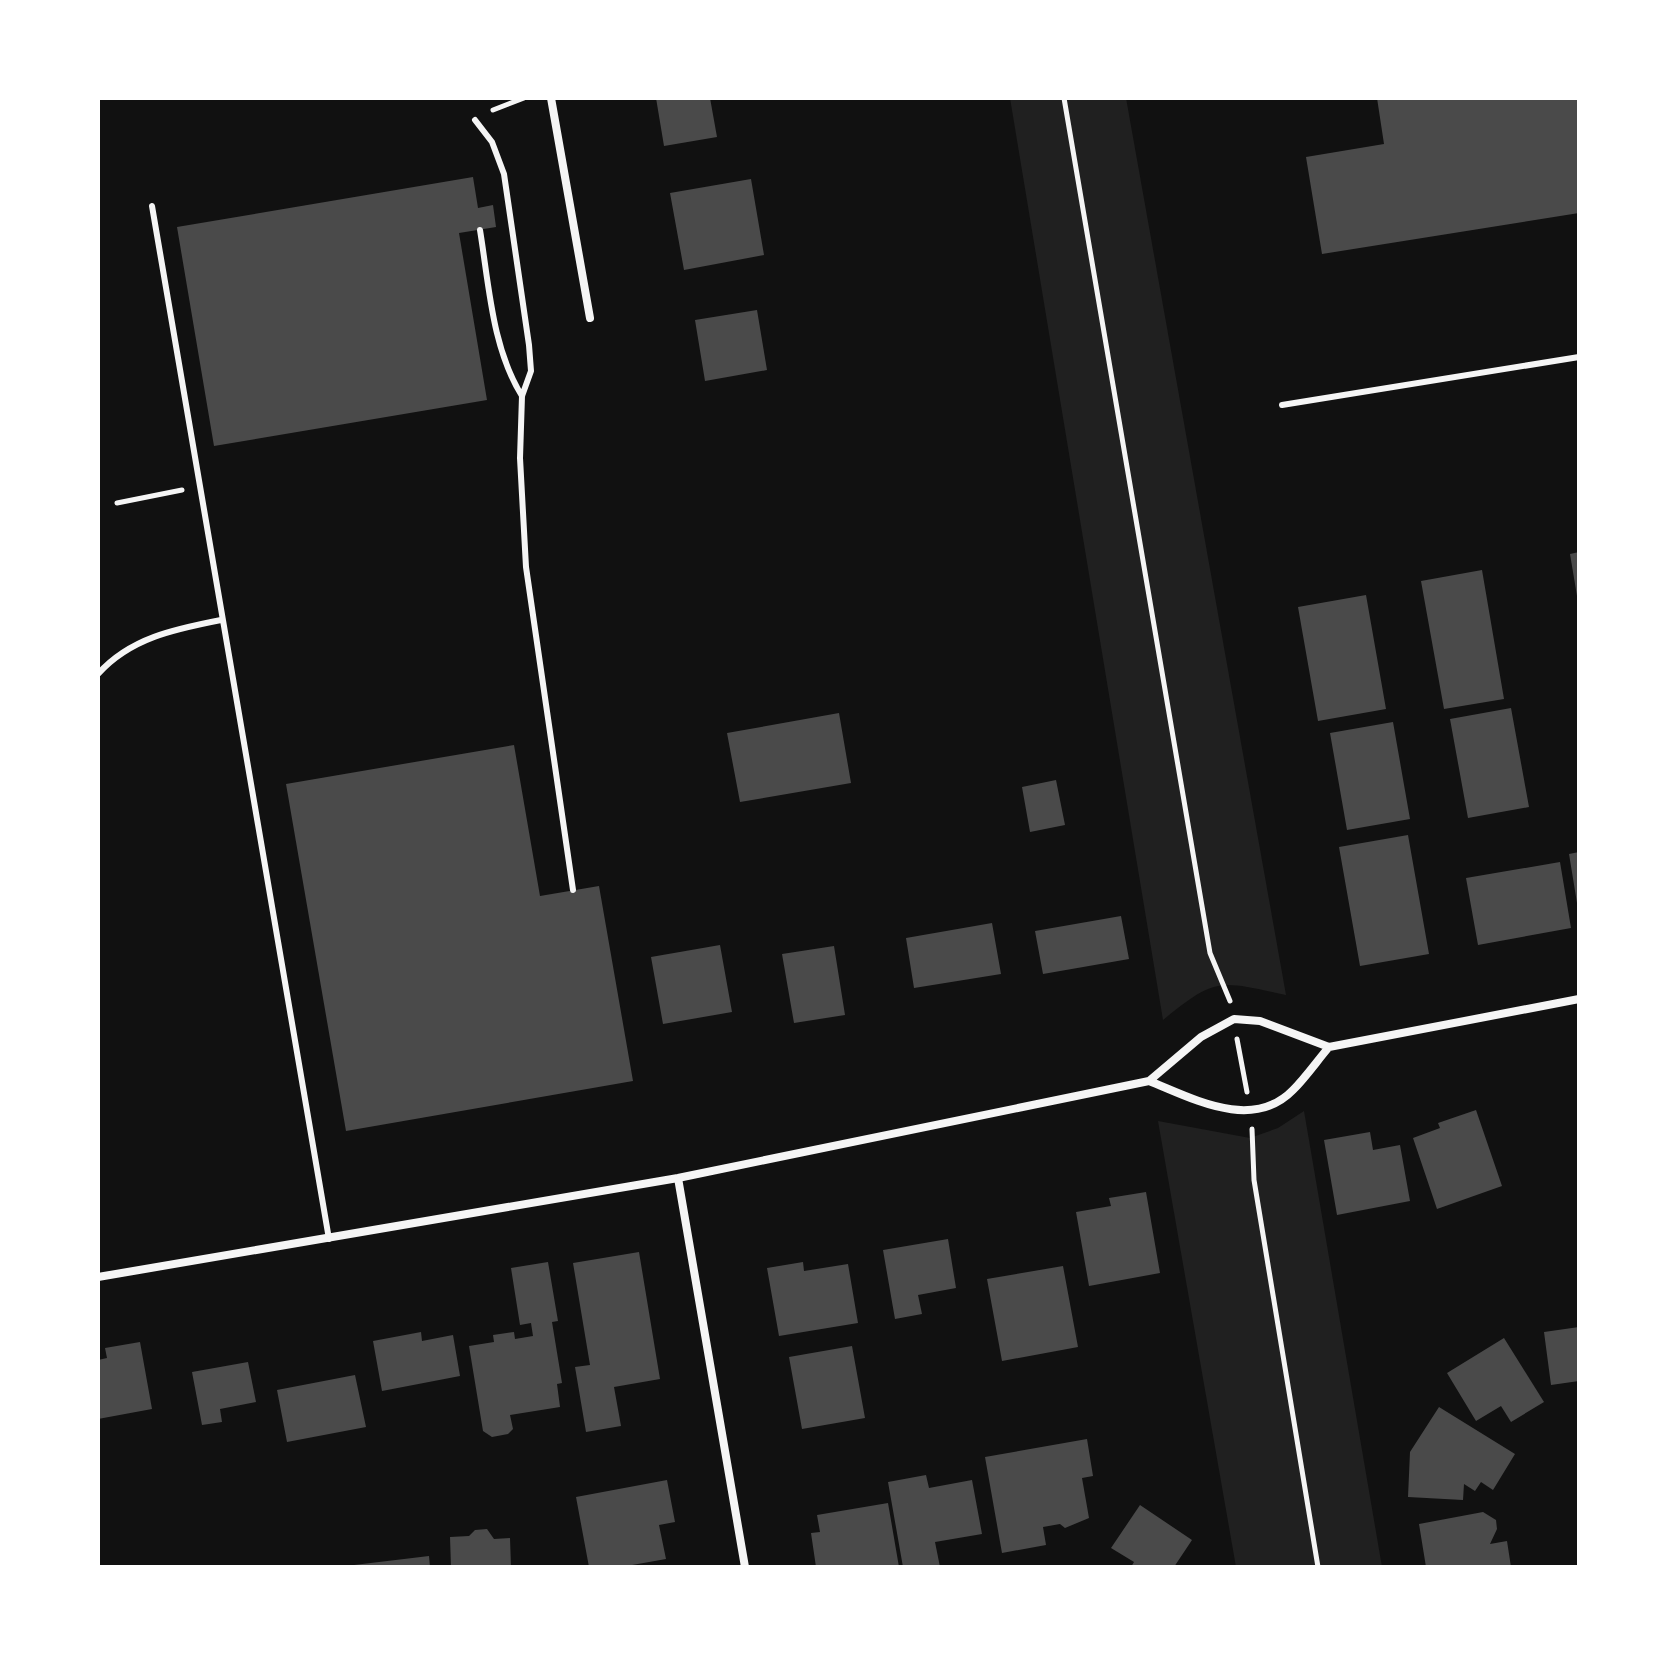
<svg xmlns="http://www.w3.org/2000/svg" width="1677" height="1665" font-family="'Noto Sans',sans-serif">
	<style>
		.green { fill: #202020 }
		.building { fill: #4a4a4a }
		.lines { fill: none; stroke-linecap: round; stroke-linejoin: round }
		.path { stroke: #f5f5f5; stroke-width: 5 }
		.service { stroke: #f5f5f5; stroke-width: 6 }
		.minor { stroke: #f5f5f5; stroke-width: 8 }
	</style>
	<rect width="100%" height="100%" fill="#111"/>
	<!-- green -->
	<path class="green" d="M1010,98H1126L1286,995C1219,981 1217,976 1163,1020Z
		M1304,1111L1382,1567H1236L1158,1121L1250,1138L1278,1128Z"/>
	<!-- building -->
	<path class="building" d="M656,98H710L717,137L664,146Z
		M1377,98H1579V213L1322,254L1306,157L1384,144Z
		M473,177L478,208L493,205L496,227L459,233L487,400L214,446L177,227Z
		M751,179L764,255L684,270L670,193Z
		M757,310L767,370L705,381L695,320Z
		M1579,552V596H1577L1570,554Z
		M1482,570L1504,699L1444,709L1421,581Z
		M1366,595L1386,709L1318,721L1298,607Z
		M1511,708L1529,807L1468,818L1450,719Z
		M839,713L851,783L740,802L727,733Z
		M1393,722L1410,819L1347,830L1330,733Z
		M514,745L540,896L599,886L633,1081L346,1131L286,784Z
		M1056,780L1065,825L1030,832L1022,787Z
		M1408,835L1429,954L1360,966L1339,847Z
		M1579,852V903H1577L1569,854Z
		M1560,862L1571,928L1478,945L1466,878Z
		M1121,916L1129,959L1043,974L1035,931Z
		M992,923L1001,974L914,988L906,938Z
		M720,945L732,1012L663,1024L651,957Z
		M834,946L845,1015L794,1023L782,954Z
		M1476,1110L1502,1186L1437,1209L1413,1138L1440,1128L1438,1123Z
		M1370,1132L1373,1150L1400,1145L1410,1201L1337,1215L1324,1140Z
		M1146,1192L1160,1273L1089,1286L1076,1212L1111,1206L1109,1198Z
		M948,1239L956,1288L918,1295L922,1314L895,1319L883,1250Z
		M639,1252L660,1379L614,1387L621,1426L586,1432L575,1367L590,1365L573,1263Z
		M548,1262L558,1321L552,1322L562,1383L557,1384L560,1407L510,1415L513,1429L508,1434L492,1437L483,1431L469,1346L494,1342L493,1335L514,1332L515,1339L533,1336L531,1323L520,1325L511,1268Z
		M803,1262L804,1271L848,1264L858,1323L779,1336L767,1268Z
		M1063,1266L1078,1347L1002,1361L987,1279Z
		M1579,1327V1381L1551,1385L1544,1332Z
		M421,1332L422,1341L453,1335L460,1376L382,1391L373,1341Z
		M1504,1338L1544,1402L1511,1422L1501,1406L1476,1421L1447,1373Z
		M140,1342L152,1409L98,1419V1360L107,1358L105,1348Z
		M852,1346L865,1418L802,1429L789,1357Z
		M248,1362L256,1402L220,1409L222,1422L202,1425L192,1372Z
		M355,1375L366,1427L287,1442L277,1390Z
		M1439,1407L1515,1454L1493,1490L1481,1482L1475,1491L1464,1484L1463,1500L1408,1497L1410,1452Z
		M1087,1439L1093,1476L1082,1478L1089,1518L1065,1528L1060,1524L1043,1527L1046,1545L1002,1553L985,1457Z
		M926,1475L929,1488L972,1480L982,1534L935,1542L940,1567H903L888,1482Z
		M667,1480L675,1522L659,1525L666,1559L621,1567H589L576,1497Z
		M888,1503L899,1567H816L811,1533L820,1532L817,1515Z
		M1140,1505L1192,1540L1174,1567H1131L1134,1562L1111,1548Z
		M1483,1512L1496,1520L1497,1529L1490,1544L1507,1541L1511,1567H1426L1419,1524Z
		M487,1529L494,1539L510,1538L511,1567H451L450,1537L469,1536L475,1530Z
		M429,1556L430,1567H354V1565Z"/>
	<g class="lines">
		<!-- path -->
		<path class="path" d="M1064,98L1210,953L1230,1001
			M493,110L524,98
			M117,503L182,490
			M1237,1039L1247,1092
			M1252,1129L1254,1180L1318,1567"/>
		<!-- service -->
		<path class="service" d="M475,120L492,142L504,174L529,345L531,371L522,396L520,458L526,567L573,890
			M152,206L329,1239
			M480,230C489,285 492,348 522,396
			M1282,405L1579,357
			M98,674C130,638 175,629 221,620"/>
		<!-- minor -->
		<path class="minor" d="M551,98L590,318
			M1149,1081C1192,1098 1252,1132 1293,1090C1306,1077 1317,1061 1329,1047
			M678,1178L745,1567
			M98,1277L678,1178L1149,1081L1201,1037L1234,1019L1260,1021L1329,1047L1579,999"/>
	</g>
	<!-- border -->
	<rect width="1677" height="1665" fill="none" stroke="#ffffff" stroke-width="200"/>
</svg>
